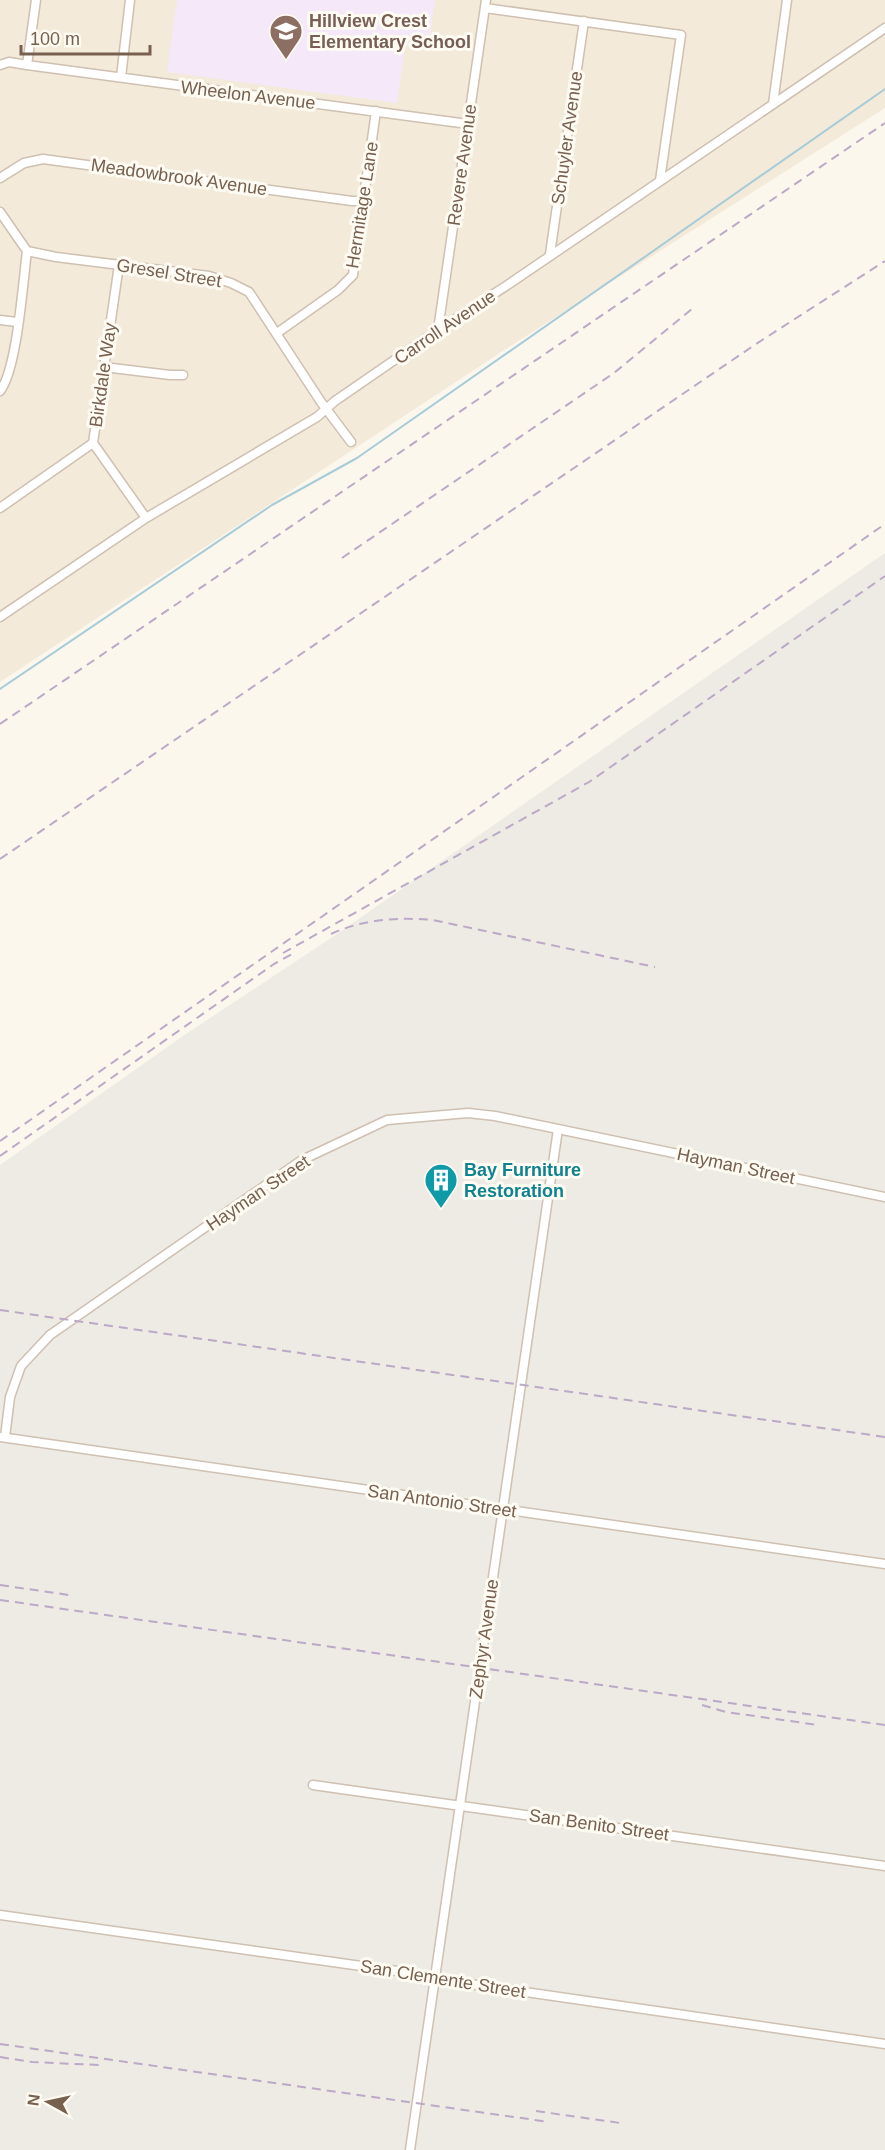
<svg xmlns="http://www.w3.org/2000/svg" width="885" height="2150" font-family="Helvetica,sans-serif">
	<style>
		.residential { fill: #f4eada }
		.industrial { fill: #eeeae4 }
		.education { fill: #f4e8f9 }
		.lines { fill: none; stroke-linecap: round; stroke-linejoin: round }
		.stream { stroke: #a7ccd8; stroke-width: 2 }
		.street-casing { stroke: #cfc0b1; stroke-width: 11 }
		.street { stroke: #fff; stroke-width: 8 }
		.rail { stroke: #bca9c7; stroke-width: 2; stroke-dasharray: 9 6; stroke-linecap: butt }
		.labels { text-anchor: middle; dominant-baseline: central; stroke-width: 6; stroke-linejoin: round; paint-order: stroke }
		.education-label { font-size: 18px; font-weight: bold; fill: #785e54; stroke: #fefbf3; text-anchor: start }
		.street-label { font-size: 18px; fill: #78604f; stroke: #fefbf3 }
		.culture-label { font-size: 18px; font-weight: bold; fill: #0d838f; stroke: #fefbf3; text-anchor: start }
	</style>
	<rect width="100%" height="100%" fill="#fcf7ec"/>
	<!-- residential -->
	<path class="residential" d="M0,0H885V108L509,347L0,682Z"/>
	<!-- industrial -->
	<path class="industrial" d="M885,553V2150H0V1165L183,1036L334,936Z"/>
	<!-- education -->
	<path class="education" d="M177,0H435L428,48L405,45L397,103L167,72Z"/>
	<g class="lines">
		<!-- stream -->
		<path class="stream" d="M0,689L272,505L357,458L885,89"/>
		<defs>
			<path id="street" d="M485,8L681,35L660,180
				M0,65L9,62L27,65L36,0
				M27,65L468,124
				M121,77L130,0
				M773,104L787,0
				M0,178L24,163L43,159L352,201H363
				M0,212L27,251L56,257L209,276L231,283L249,292L321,402L351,442
				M550,254L584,21
				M0,320L17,322
				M438,330L486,0
				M277,333L338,290L353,275L376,111
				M104,367L170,375H183
				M0,391C17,370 23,282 27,251
				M93,443L146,518
				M0,508L93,443L119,265
				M0,617L146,518L317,417L335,401L438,330L509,284L885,28
				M0,1437L885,1564
				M5,1437L10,1397L21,1366L50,1335L302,1160L387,1120L468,1113L495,1116L885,1197
				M313,1785L885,1866
				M0,1915L411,1973L435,1979L885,2044
				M410,2150L558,1129"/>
		</defs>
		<!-- street casing -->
		<use href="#street" class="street-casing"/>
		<!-- street -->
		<use href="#street" class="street"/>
		<!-- rail -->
		<path class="rail" d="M342,558L614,373L693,308
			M0,724L885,123
			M0,859L756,344L885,261
			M331,934C363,919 398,917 433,920L655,967
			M283,953L589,782L885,576
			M0,1141L885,524
			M0,1156L274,964L294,953
			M0,1310L885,1437
			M0,1585L69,1595
			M0,1600L885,1725
			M702,1705L726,1712L818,1725
			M0,2044L549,2122
			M0,2057L32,2062L99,2065
			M536,2111L620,2123"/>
	</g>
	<!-- icons -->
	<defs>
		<symbol id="school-pin" viewBox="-11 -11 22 30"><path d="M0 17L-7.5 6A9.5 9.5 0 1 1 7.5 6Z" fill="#8d6e63" stroke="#fefbf3"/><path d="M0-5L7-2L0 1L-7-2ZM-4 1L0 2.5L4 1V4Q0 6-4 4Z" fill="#fff"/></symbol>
		<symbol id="building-pin" viewBox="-11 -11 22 30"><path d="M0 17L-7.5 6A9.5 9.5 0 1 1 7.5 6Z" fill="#0f9aa8" stroke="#fefbf3"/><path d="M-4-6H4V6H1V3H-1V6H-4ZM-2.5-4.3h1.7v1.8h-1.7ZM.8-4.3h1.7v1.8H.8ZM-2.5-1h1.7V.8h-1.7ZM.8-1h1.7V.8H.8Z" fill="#fff"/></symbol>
	</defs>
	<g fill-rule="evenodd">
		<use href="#school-pin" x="267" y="12" width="38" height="52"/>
		<use href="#building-pin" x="422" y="1161" width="38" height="52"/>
	</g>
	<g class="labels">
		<!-- education labels -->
		<g class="education-label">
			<text x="309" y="21">Hillview Crest<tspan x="309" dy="21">Elementary School</tspan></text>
		</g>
		<!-- street labels -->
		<g class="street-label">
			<text transform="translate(248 95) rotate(7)">Wheelon Avenue</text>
			<text transform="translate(567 138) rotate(-82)">Schuyler Avenue</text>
			<text transform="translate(462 165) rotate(-82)">Revere Avenue</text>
			<text transform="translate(179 177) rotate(8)">Meadowbrook Avenue</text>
			<text transform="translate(362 205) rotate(-81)">Hermitage Lane</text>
			<text transform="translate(169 273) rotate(9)">Gresel Street</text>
			<text transform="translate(445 327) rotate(-34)">Carroll Avenue</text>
			<text transform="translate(103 375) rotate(-82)">Birkdale Way</text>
			<text transform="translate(736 1166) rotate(12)">Hayman Street</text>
			<text transform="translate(258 1193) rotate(-34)">Hayman Street</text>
			<text transform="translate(442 1501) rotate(8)">San Antonio Street</text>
			<text transform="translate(484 1639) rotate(-82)">Zephyr Avenue</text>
			<text transform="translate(599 1825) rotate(8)">San Benito Street</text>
			<text transform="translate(443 1979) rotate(9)">San Clemente Street</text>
		</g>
		<!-- culture labels -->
		<g class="culture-label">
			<text x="464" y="1170">Bay Furniture<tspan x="464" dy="21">Restoration</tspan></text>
		</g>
	</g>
	<!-- north arrow -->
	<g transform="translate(48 2102) rotate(278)" stroke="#fefbf3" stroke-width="4.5" paint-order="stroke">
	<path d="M0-4.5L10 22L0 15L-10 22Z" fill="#78604f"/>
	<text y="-9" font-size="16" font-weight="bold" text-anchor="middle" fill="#78604f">N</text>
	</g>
	<!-- scale -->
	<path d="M21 45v9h129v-9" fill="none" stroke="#78604f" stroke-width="3"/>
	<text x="30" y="45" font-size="18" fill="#78604f" stroke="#fefbf3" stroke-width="4.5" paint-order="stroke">100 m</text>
</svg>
